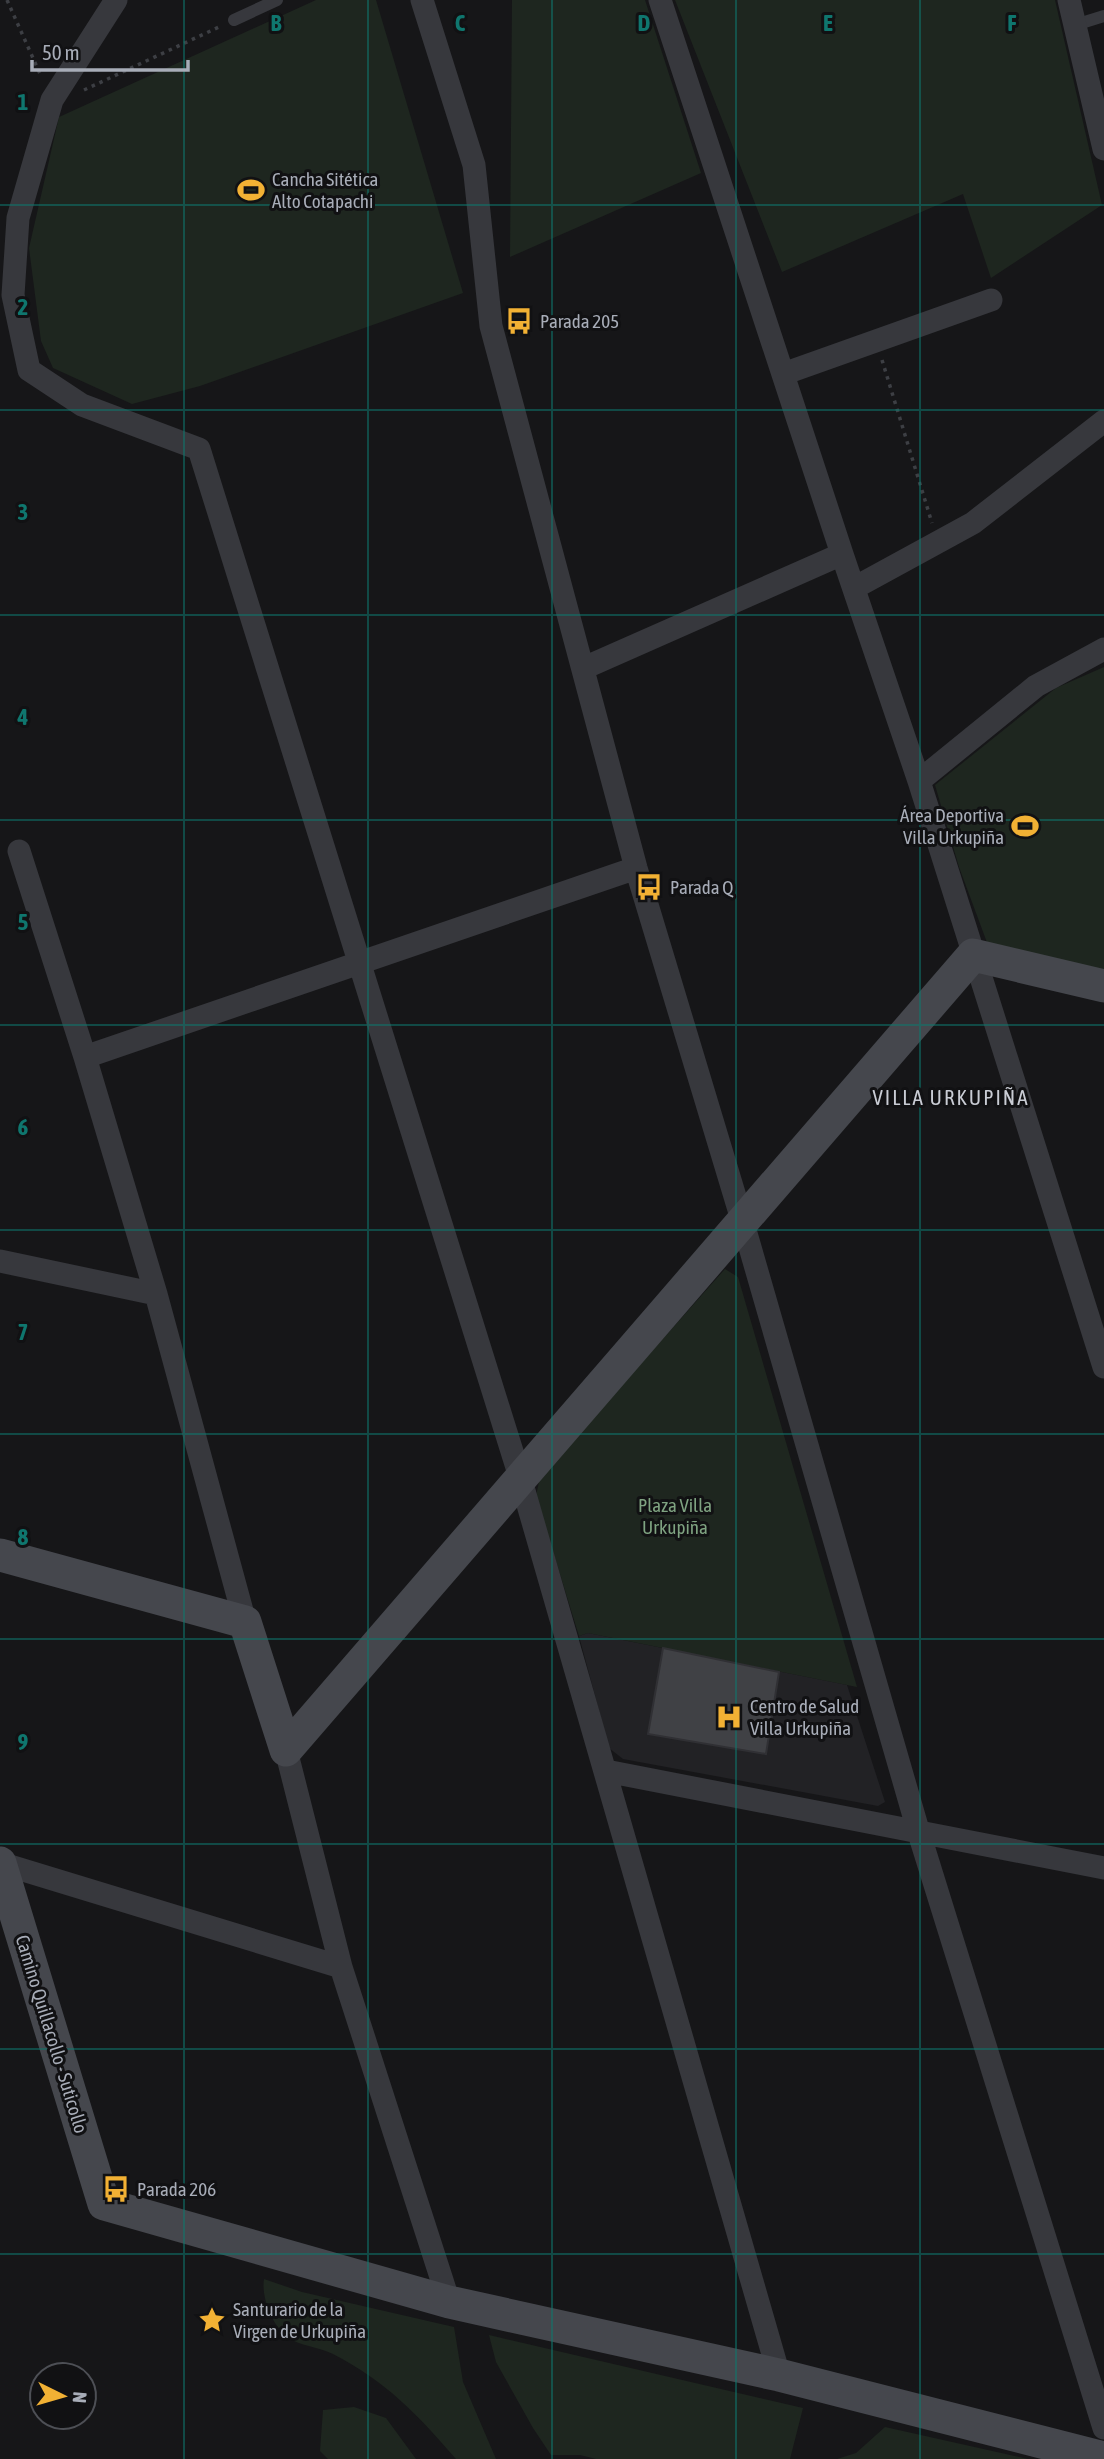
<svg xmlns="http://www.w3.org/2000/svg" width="1104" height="2459" font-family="'Asap Condensed',sans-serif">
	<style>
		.built { fill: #222225 }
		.green { fill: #1e261f }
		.building { fill: #404145; stroke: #303034; stroke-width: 2 }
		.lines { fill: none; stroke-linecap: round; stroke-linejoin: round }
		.path { stroke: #3d3f44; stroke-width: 3.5; stroke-dasharray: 3.5 5; stroke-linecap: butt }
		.lane { stroke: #37383d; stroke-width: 12 }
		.street { stroke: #37383d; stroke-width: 23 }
		.secondary { stroke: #45474d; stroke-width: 33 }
		.grid { fill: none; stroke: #0f766e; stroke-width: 2; stroke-opacity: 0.55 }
		.labels { text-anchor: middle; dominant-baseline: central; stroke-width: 6; stroke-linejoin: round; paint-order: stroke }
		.poi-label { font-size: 19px; fill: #a8adb8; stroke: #111113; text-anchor: start }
		.park-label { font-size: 19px; fill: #7fa381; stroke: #111113 }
		.street-label { font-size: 19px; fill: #a8adb8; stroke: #111113 }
		.neighbourhood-label { font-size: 21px; letter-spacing: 2px; fill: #c9ccd4; stroke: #111113 }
		.grid-label { font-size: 23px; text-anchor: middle; font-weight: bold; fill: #0f766e; stroke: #111113; stroke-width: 6; stroke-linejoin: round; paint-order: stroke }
	</style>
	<rect width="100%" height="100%" fill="#161618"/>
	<!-- built -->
	<path class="built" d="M588,1633L847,1685L885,1802L878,1806L623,1759L609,1748L579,1636Z"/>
	<!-- green -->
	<path class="green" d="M316,0H376L463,293L200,386L132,404L53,368L41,341L29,248L59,117Z
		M512,0H645L701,173L510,257Z
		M675,0H1055L1102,205L991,278L963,194L782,272Z
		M1104,667V980L992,956L959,867L935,785L1056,688Z
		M725,1269L738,1277L857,1687L588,1633L579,1636L536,1496L540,1477Z
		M264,2279L302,2292L454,2327L463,2382L496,2459H456C417,2414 387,2382 333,2354C320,2347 299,2346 287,2337C272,2325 261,2297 264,2279Z
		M489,2335L803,2408L790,2459H596L580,2455H551L533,2428L496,2362Z
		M354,2407L386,2418L416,2459H328L320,2451L323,2410Z
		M885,2427L1028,2459H837L856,2453Z"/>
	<!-- building -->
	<path class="building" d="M663,1648L779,1672L766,1754L648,1734Z"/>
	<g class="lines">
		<!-- path -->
		<path class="path" d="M7,0L41,76
			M84,90L219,27
			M882,360L932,523"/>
		<!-- lane -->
		<path class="lane" d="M234,20L277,0
			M1075,25L1104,16"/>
		<!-- street -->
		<path class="street" d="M116,0L52,100L18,218L13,295L29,370L82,405L199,449L520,1477L779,2375
			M422,0L474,165L491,326L636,868L743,1223L918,1830L1104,2428
			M660,0L842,554L919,781L1104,1367
			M1069,0L1104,149
			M783,374L991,300
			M854,588L973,523L1104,421
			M584,668L842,554
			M919,781L1036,686L1104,649
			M19,851L85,1057L156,1294L245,1622
			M85,1057L636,868
			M0,1261L156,1294
			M286,1750L341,1967L449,2302
			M606,1771L1104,1868
			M0,1863L341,1967"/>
		<!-- secondary -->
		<path class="secondary" d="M0,1555L245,1622L286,1750
			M286,1750C514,1484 745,1221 973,955L1104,986
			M0,1863L104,2204L449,2302L779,2375L1104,2458"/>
	</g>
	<!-- grid -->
	<path class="grid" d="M184,0V2459M368,0V2459M552,0V2459M736,0V2459M920,0V2459M0,205H1104M0,410H1104M0,615H1104M0,820H1104M0,1025H1104M0,1230H1104M0,1434H1104M0,1639H1104M0,1844H1104M0,2049H1104M0,2254H1104"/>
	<!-- icons -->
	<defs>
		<symbol id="stadium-bare" viewBox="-9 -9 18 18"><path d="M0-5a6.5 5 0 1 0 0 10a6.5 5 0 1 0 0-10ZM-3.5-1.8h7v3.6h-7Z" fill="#f2b134" stroke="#111113" stroke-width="2.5" paint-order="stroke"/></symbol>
		<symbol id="bus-bare" viewBox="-9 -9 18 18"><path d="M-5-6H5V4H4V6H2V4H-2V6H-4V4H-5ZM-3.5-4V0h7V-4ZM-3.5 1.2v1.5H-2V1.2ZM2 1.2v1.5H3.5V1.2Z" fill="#f2b134" stroke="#111113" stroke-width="2.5" paint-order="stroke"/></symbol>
		<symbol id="hospital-bare" viewBox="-9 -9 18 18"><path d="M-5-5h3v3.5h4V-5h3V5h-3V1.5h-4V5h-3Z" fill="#f2b134" stroke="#111113" stroke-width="2.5" paint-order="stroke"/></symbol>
		<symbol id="sight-bare" viewBox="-9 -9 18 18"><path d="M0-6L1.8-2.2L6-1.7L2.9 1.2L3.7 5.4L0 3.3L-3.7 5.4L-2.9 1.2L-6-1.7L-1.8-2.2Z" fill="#f2b134" stroke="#111113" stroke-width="2.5" paint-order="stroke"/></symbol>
	</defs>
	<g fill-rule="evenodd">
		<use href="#stadium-bare" x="232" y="171" width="38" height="38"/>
		<use href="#bus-bare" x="500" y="302" width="38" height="38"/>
		<use href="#stadium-bare" x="1006" y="807" width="38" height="38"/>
		<use href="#bus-bare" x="630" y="868" width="38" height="38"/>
		<use href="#hospital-bare" x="710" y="1698" width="38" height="38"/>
		<use href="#bus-bare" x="97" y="2170" width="38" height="38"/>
		<use href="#sight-bare" x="193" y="2301" width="38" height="38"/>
	</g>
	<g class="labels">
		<!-- poi labels -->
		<g class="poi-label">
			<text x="272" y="179">Cancha Sitética<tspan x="272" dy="22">Alto Cotapachi</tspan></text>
			<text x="540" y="321">Parada 205</text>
			<text x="1004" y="815" text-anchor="end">Área Deportiva<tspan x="1004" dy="22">Villa Urkupiña</tspan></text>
			<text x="670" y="887">Parada Q</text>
			<text x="750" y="1706">Centro de Salud<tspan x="750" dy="22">Villa Urkupiña</tspan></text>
			<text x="137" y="2189">Parada 206</text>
			<text x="233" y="2309">Santurario de la<tspan x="233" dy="22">Virgen de Urkupiña</tspan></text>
		</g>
		<!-- park labels -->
		<g class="park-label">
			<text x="675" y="1505">Plaza Villa<tspan x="675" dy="22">Urkupiña</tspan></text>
		</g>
		<!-- street labels -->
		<g class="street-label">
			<text transform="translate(52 2034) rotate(73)">Camino Quillacollo - Suticollo</text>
		</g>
		<!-- neighbourhood labels -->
		<g class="neighbourhood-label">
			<text x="951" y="1097">VILLA URKUPIÑA</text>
		</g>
	</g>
	<g class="grid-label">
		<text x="276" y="31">B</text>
		<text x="460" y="31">C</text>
		<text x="644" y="31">D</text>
		<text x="828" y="31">E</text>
		<text x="1012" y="31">F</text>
		<text x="23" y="110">1</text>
		<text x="23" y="315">2</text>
		<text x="23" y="520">3</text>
		<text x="23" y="725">4</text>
		<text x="23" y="930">5</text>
		<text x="23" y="1135">6</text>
		<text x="23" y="1340">7</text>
		<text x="23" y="1545">8</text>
		<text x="23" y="1750">9</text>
	</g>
	<!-- north arrow -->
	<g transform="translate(63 2396) rotate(95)"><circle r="33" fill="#111113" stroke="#4d4f55" stroke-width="2"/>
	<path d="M0-5L12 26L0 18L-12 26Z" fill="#f2b134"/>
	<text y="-10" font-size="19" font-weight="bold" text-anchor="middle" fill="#a8adb8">N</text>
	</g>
	<!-- scale -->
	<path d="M32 60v10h156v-10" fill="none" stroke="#a8adb8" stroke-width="3.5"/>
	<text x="42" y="60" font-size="21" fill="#a8adb8" stroke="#111113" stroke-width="5" paint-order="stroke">50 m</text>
</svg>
